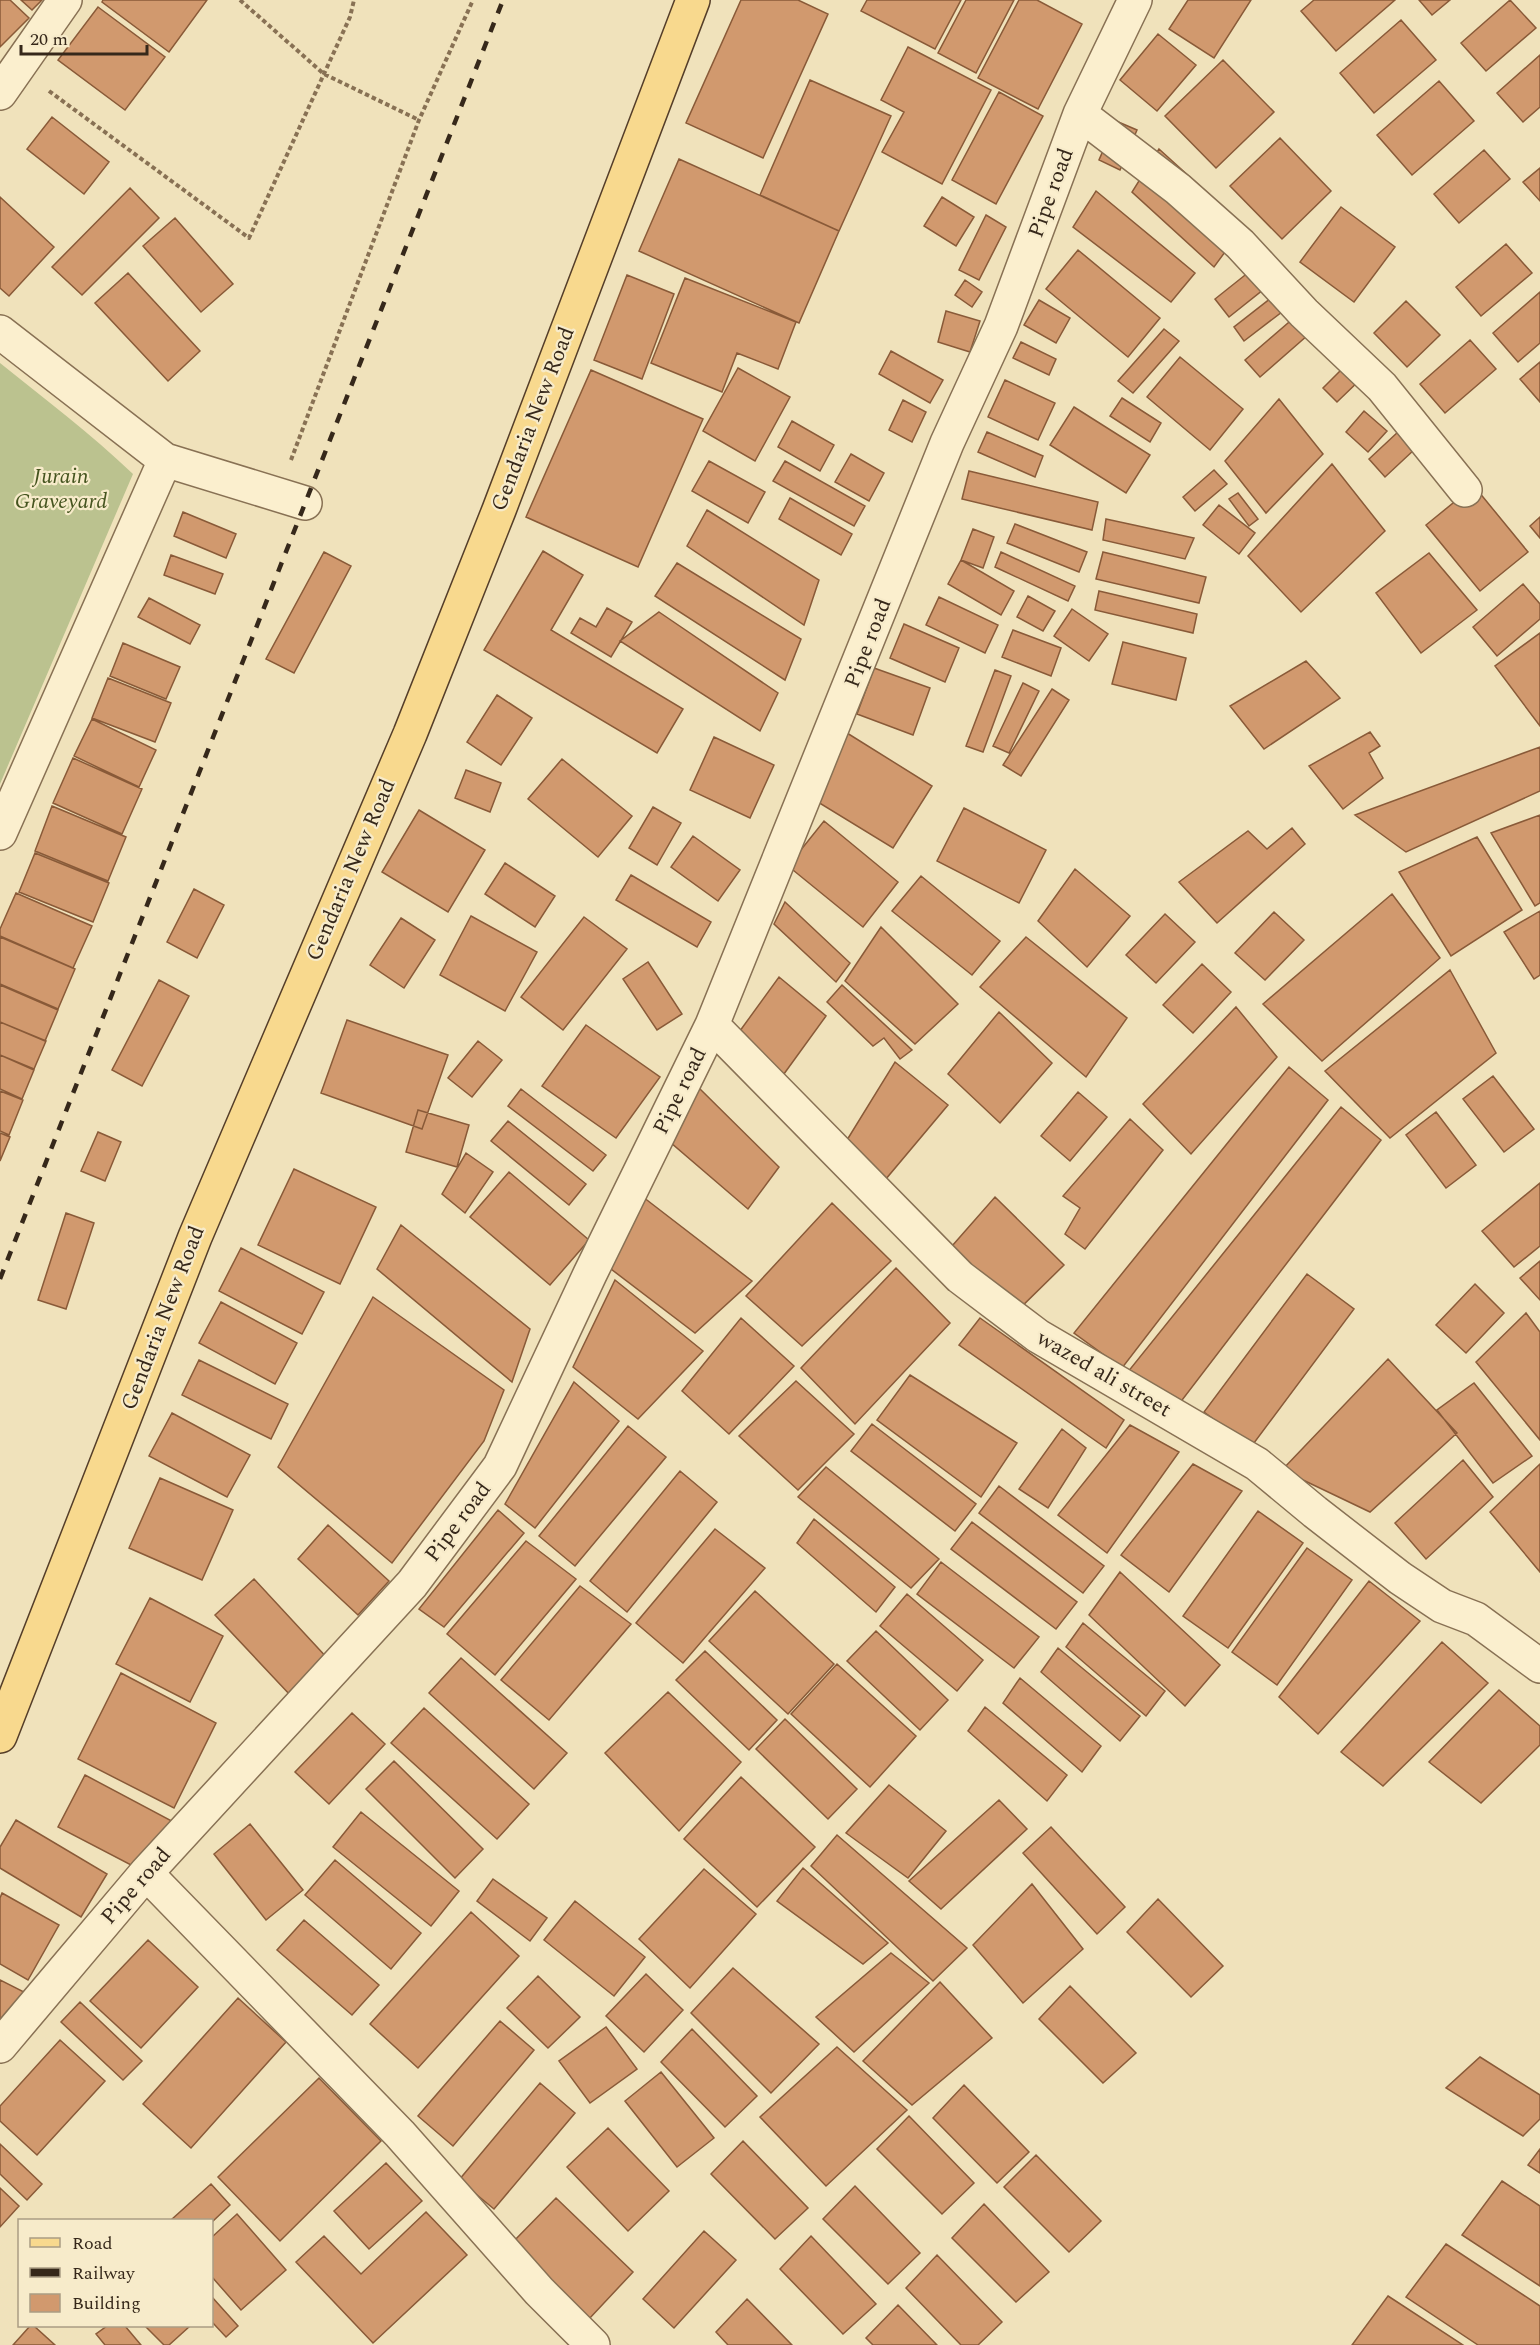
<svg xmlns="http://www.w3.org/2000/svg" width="1540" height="2345" font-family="Spectral,serif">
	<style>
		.cemetery { fill: #bbc28f }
		.building { fill: #d1996e; stroke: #895a38; stroke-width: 1.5 }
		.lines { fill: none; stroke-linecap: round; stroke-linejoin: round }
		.minor-casing { stroke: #887154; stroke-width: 36 }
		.primary-casing { stroke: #553e29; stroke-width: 36 }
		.path { stroke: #887154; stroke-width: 4; stroke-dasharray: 4.5 3; stroke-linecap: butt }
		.minor { stroke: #fbefce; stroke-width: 33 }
		.primary { stroke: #f8d98e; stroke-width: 33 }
		.rail { stroke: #36281a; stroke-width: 4.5; stroke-dasharray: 10 10; stroke-linecap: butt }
		.labels { text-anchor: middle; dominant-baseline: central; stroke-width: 4.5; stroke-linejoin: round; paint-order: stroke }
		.street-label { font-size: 22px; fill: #36281a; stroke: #f7ebca }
		.park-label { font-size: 22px; font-style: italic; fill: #45541f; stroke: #f7ebca }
	</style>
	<rect width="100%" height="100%" fill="#f0e2bb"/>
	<!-- cemetery -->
	<path class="cemetery" d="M0,363C45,399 91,434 133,474L0,784Z"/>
	<!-- building -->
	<path class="building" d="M0,0H10L29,18L0,47Z
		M21,0H42L32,10Z
		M103,0H207L169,52L102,2Z
		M741,0H798L828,14L763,158L686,123Z
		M867,0H961L935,49L861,11Z
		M966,0H1014L976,73L938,53Z
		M1019,0H1037L1082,24L1038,109L978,78Z
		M1188,0H1251L1214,58L1169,29Z
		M1314,0H1395L1336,51L1301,11Z
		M1419,0H1450L1432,15Z
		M1510,0L1536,28L1486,71L1461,43Z
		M98,7L165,57L125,110L58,60Z
		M1401,20L1436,60L1374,113L1340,73Z
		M1158,34L1196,65L1157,111L1120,80Z
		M908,47L991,90L942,184L882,152L904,112L881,100Z
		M1540,55V107L1523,122L1497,93Z
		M1223,60L1274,112L1216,168L1165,116Z
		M810,80L891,116L839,231L760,195Z
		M1439,81L1474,121L1412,175L1377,135Z
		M999,92L1043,116L996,204L952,180Z
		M52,117L109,162L84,194L27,149Z
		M1116,121L1137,130L1120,170L1099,160Z
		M1280,138L1331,191L1282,239L1230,186Z
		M1159,149L1244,226L1214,267L1132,192Z
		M1484,150L1510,179L1459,223L1434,194Z
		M679,159L839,231L799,323L639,251Z
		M1540,168V201L1523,182Z
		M130,188L159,218L82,295L52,267Z
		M1096,191L1195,273L1171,302L1073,227Z
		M0,197L54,247L9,296L0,288Z
		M942,197L974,217L956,246L924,226Z
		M1341,207L1395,247L1354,302L1300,262Z
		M986,215L1006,227L979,280L959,270Z
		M175,218L233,284L201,312L143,246Z
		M1506,244L1532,273L1481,316L1456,287Z
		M1078,250L1160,318L1128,357L1046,289Z
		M1264,260L1278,278L1229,317L1215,299Z
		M128,273L200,351L168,381L95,303Z
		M627,275L674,294L642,379L594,360Z
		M685,278L796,322L778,369L737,353L722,392L651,363Z
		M965,280L982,292L972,307L955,295Z
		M1280,291L1291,305L1244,341L1234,327Z
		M1540,292V343L1518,362L1493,333Z
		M1039,300L1070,318L1056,343L1024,325Z
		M1406,301L1440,335L1407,367L1374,333Z
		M1310,304L1324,321L1260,377L1245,360Z
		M946,311L980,321L970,352L938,342Z
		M1164,329L1179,341L1133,393L1118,381Z
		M1470,340L1496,369L1445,413L1420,384Z
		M1021,342L1056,359L1049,375L1013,358Z
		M891,351L943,380L930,403L879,374Z
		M1180,357L1243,409L1210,450L1147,397Z
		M1350,361L1365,375L1337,402L1323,388Z
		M1540,362V402L1520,379Z
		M738,368L790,397L755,461L703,431Z
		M591,370L703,419L638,567L526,517Z
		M1005,380L1055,403L1038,440L988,417Z
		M1122,398L1161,423L1150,442L1110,416Z
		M1279,399L1323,454L1266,513L1225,461Z
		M903,400L926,412L912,442L889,430Z
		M1074,407L1150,455L1126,493L1050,445Z
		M1364,411L1387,431L1368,452L1346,432Z
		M1414,417L1431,434L1385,477L1369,459Z
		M792,421L834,445L820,471L778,447Z
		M987,432L1043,456L1035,477L978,452Z
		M851,454L884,473L869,501L835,482Z
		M709,461L765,492L748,523L692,491Z
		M785,461L865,506L854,526L773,481Z
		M1332,464L1385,531L1301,612L1248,556Z
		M1214,470L1227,484L1195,511L1183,497Z
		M969,471L1098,502L1092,530L962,499Z
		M1474,486L1528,552L1480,591L1426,525Z
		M1238,493L1258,519L1249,526L1229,499Z
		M790,498L852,534L841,555L779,519Z
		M1219,505L1255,533L1239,554L1203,525Z
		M707,510L819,580L804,625L687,546Z
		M183,512L236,534L226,558L174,536Z
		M1540,517V538L1530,526Z
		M1106,519L1194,538L1185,559L1103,540Z
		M1015,524L1087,552L1079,572L1007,543Z
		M973,529L994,537L983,568L961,560Z
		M543,551L583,575L551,630L683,709L657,753L484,650Z
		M324,552L351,566L294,673L266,659Z
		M1001,552L1075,586L1068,601L995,567Z
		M1103,552L1206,577L1199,603L1096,579Z
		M1429,553L1477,610L1421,653L1376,593Z
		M171,555L223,574L215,594L164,575Z
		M961,560L1014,591L1001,615L948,584Z
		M677,563L801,639L785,680L655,596Z
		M1523,584L1540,604V619L1497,656L1473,627Z
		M1099,591L1197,614L1193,633L1095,610Z
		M1028,596L1055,611L1043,631L1017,617Z
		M939,597L998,625L985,653L926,625Z
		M149,598L200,625L190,644L138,617Z
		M607,608L632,622L611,657L571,633L580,618L596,627Z
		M1072,609L1108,634L1089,661L1054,636Z
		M659,612L778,693L760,731L620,641Z
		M904,624L959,648L945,682L890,658Z
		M1013,630L1061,648L1051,676L1002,657Z
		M1540,633V726L1495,666Z
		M1123,642L1186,658L1176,700L1112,684Z
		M123,643L180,667L166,699L110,676Z
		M1306,661L1340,698L1264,749L1230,706Z
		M874,668L930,688L913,735L857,714Z
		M995,670L1011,676L983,752L966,746Z
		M108,678L171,703L155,742L92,718Z
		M1023,683L1039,691L1009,753L993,746Z
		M1052,689L1069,700L1021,776L1003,765Z
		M497,695L532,718L501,765L467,742Z
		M92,719L156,750L139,787L74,756Z
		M1370,732L1380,746L1369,753L1383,778L1343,809L1309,766Z
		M847,733L932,786L893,848L808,796Z
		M714,737L774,765L750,818L690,790Z
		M1540,747V791L1406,852L1355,815Z
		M73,758L142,789L122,834L53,803Z
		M562,759L632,816L598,857L528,799Z
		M466,770L501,783L490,812L455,798Z
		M52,806L126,837L108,881L35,851Z
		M653,807L681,823L657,865L629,848Z
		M964,808L1046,850L1019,903L937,861Z
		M419,810L485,850L448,912L382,872Z
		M1540,815V903L1535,906L1491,833Z
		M824,821L898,882L863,927L788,866Z
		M1292,828L1305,844L1217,923L1179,882L1248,831L1267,849Z
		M693,836L740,870L718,901L671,867Z
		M1477,837L1522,910L1451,956L1399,872Z
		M35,853L109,883L93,922L19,892Z
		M505,863L555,896L535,927L485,894Z
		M1075,869L1130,916L1087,967L1038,921Z
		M631,875L711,922L697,947L616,900Z
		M921,876L1000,941L972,975L892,911Z
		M194,889L224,905L197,958L167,942Z
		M16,893L92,926L73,968L0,936V929Z
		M1392,894L1440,958L1322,1061L1263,1004Z
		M785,902L850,963L836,982L774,924Z
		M1540,911V975L1534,979L1504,932Z
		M1274,912L1304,940L1265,980L1235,953Z
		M1165,914L1195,942L1156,983L1126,955Z
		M471,916L537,952L505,1011L440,975Z
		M584,917L627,949L563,1030L521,997Z
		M401,918L435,940L404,988L370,965Z
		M881,927L958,1004L915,1044L845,981Z
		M0,937L75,969L58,1009L0,984Z
		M1026,937L1127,1018L1086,1077L980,987Z
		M648,962L682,1014L657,1030L623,979Z
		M1202,964L1231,992L1193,1033L1163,1005Z
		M1450,970L1496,1053L1390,1138L1325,1071Z
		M779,977L826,1016L781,1078L737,1035Z
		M159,980L189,996L142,1086L112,1070Z
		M0,985L58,1010L45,1041L0,1022Z
		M842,985L912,1050L900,1059L884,1038L873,1046L827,1002Z
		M1236,1007L1277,1057L1191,1154L1143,1104Z
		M999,1012L1052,1063L1000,1123L948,1074Z
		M347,1020L448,1055L422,1129L321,1093Z
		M0,1022L46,1041L34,1069L0,1055Z
		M586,1025L660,1077L616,1138L542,1086Z
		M478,1041L502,1060L472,1097L448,1078Z
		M0,1055L34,1070L22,1099L0,1089Z
		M895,1062L948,1105L885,1180L847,1140Z
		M1289,1067L1328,1100L1122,1368L1074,1333Z
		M1493,1076L1534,1129L1504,1152L1463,1099Z
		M698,1087L779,1167L748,1209L670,1142Z
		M521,1089L606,1155L593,1171L508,1106Z
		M0,1091L23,1100L9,1135L0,1131Z
		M1078,1092L1107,1117L1070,1161L1041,1136Z
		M1341,1107L1381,1140L1176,1408L1127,1373Z
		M418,1110L469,1125L457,1167L406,1152Z
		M1436,1112L1476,1165L1446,1188L1406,1135Z
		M1130,1119L1163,1150L1085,1249L1065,1234L1080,1208L1063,1196Z
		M508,1121L586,1184L569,1205L491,1141Z
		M98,1132L121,1142L105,1181L81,1171Z
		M0,1133L10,1137L0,1161Z
		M466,1153L493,1172L465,1213L442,1194Z
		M294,1169L376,1207L340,1284L258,1245Z
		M509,1172L589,1240L550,1285L470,1217Z
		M1540,1183V1246L1514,1267L1482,1231Z
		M643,1197L752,1281L695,1333L607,1266Z
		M995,1197L1064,1265L1007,1321L938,1262Z
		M832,1203L891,1261L802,1346L746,1296Z
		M66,1213L94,1223L66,1309L38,1300Z
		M401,1225L530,1329L512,1382L377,1269Z
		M241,1248L324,1292L302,1334L219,1291Z
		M1540,1261V1300L1520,1278Z
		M896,1268L950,1323L855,1424L801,1368Z
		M1307,1274L1354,1309L1251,1447L1204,1412Z
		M615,1280L703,1351L638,1419L573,1367Z
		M1475,1284L1504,1313L1466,1353L1436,1325Z
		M373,1297L504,1390L484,1441L392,1563L278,1467Z
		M221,1302L297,1343L275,1384L199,1343Z
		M1526,1313L1540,1332V1440L1476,1362Z
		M741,1318L794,1366L729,1434L682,1391Z
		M980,1318L1124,1420L1106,1448L959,1345Z
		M1388,1359L1457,1433L1370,1512L1282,1470Z
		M199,1360L288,1404L271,1439L182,1395Z
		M910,1375L1017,1443L981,1497L877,1420Z
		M796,1381L854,1434L798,1490L739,1436Z
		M574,1382L619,1421L535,1528L505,1504Z
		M1474,1383L1532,1456L1493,1483L1437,1410Z
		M172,1413L250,1455L227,1497L149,1456Z
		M872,1424L976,1504L955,1531L851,1451Z
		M1130,1425L1179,1452L1107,1553L1058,1515Z
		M628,1426L666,1457L575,1566L539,1536Z
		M1062,1429L1086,1448L1048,1508L1019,1489Z
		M1463,1460L1493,1497L1426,1559L1395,1523Z
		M1193,1464L1242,1491L1169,1592L1121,1555Z
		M1540,1464V1572L1490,1512Z
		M826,1467L939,1559L911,1588L798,1497Z
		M680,1471L717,1502L627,1612L590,1581Z
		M160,1478L233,1510L202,1580L129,1548Z
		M999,1486L1104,1566L1083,1593L979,1513Z
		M498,1510L524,1533L444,1627L419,1609Z
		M1258,1511L1303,1543L1228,1648L1183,1616Z
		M814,1519L895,1587L876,1612L797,1543Z
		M972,1522L1077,1602L1056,1629L951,1549Z
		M328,1525L389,1581L358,1615L298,1559Z
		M715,1529L765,1568L683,1663L636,1623Z
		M526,1541L576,1579L495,1675L447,1634Z
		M1307,1548L1352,1580L1277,1685L1232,1652Z
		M941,1562L1039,1637L1014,1668L917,1594Z
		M1120,1572L1220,1665L1185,1706L1089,1615Z
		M254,1579L329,1660L291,1696L215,1615Z
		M1369,1581L1420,1621L1318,1734L1279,1697Z
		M580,1586L631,1624L549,1720L501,1680Z
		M755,1591L834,1664L788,1714L709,1641Z
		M907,1594L983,1660L957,1691L880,1626Z
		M150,1598L223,1636L190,1702L116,1664Z
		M1083,1623L1165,1691L1146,1716L1066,1647Z
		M876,1631L948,1700L920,1730L847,1661Z
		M1442,1642L1488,1683L1383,1786L1341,1752Z
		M1058,1648L1140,1716L1120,1741L1041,1672Z
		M705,1651L777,1720L749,1750L676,1680Z
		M461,1658L567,1753L534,1789L429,1693Z
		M837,1664L916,1736L870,1787L791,1714Z
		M121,1673L216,1723L174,1808L78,1759Z
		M1020,1678L1101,1746L1082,1772L1003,1703Z
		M1499,1690L1540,1726V1745L1481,1803L1429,1762Z
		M668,1692L741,1762L679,1831L605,1753Z
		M985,1707L1067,1775L1047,1801L968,1731Z
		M424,1708L529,1804L497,1839L391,1743Z
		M352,1713L385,1744L329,1804L295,1772Z
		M785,1719L857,1789L828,1819L756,1749Z
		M394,1761L483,1849L455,1878L366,1789Z
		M85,1775L183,1827L156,1878L58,1827Z
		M741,1777L815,1847L757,1907L684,1839Z
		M889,1785L946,1831L908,1878L846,1833Z
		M999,1800L1027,1829L941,1909L909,1881Z
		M361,1812L459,1891L431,1926L333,1847Z
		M16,1820L107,1874L81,1917L0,1868V1847Z
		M250,1824L303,1890L266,1920L214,1854Z
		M1051,1827L1125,1907L1097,1934L1023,1853Z
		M837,1835L967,1948L933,1981L811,1866Z
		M335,1860L421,1933L391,1969L305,1895Z
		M803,1868L888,1943L863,1964L777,1901Z
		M704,1869L756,1914L690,1988L639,1939Z
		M493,1879L547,1918L530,1941L477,1901Z
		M1032,1884L1083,1949L1023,2003L973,1945Z
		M2,1893L59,1925L28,1980L0,1964V1898Z
		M1158,1899L1223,1966L1191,1997L1127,1932Z
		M575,1901L645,1957L614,1996L544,1940Z
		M471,1912L519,1956L418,2068L370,2024Z
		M304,1920L379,1985L352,2015L277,1950Z
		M148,1940L198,1987L141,2048L90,2001Z
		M891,1953L929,1983L854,2052L816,2017Z
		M733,1968L819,2044L771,2093L691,2013Z
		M646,1974L683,2010L644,2052L606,2016Z
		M538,1976L580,2017L548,2048L507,2008Z
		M0,1980L24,1992L5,2030L0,2028Z
		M940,1982L992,2038L912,2105L863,2061Z
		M1070,1986L1136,2053L1103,2083L1039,2019Z
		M238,1998L286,2042L191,2148L143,2104Z
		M80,2002L142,2061L123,2080L61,2022Z
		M500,2021L534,2050L453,2146L418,2116Z
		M606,2027L637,2069L590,2103L559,2061Z
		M692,2029L757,2096L725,2127L661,2062Z
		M60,2040L105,2081L37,2155L0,2121V2106Z
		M837,2047L907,2110L826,2186L760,2117Z
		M1480,2057L1540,2095V2119L1523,2136L1446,2088Z
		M661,2072L714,2138L677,2167L625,2101Z
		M319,2078L381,2141L280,2241L218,2177Z
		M540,2083L575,2113L494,2209L459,2180Z
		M964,2085L1029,2152L997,2183L933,2118Z
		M909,2116L974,2183L942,2214L877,2149Z
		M608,2128L669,2191L628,2231L567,2167Z
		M743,2141L808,2208L775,2239L711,2174Z
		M0,2144L42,2184L27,2200L0,2174Z
		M1540,2149V2173L1528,2165Z
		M1036,2155L1101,2221L1069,2252L1004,2187Z
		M386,2163L422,2201L369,2249L334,2211Z
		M1502,2181L1540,2206V2286L1462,2235Z
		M211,2184L230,2205L212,2222V2220H171Z
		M855,2186L920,2253L888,2284L823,2219Z
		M0,2188L19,2206L0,2227Z
		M556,2198L633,2272L589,2319L511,2244Z
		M984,2204L1049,2272L1016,2302L952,2238Z
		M426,2212L467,2255L373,2343L296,2262L324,2236L361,2274Z
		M237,2214L286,2270L241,2310L212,2277V2237Z
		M704,2231L736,2260L674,2328L643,2299Z
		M811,2236L876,2304L843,2334L780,2269Z
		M1446,2244L1540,2306V2345H1478L1406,2297Z
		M937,2255L1002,2322L978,2345H961L906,2288Z
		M1388,2296L1463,2345H1352Z
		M212,2297L238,2326L226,2337L212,2322Z
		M747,2299L792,2345H728L716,2332Z
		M898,2305L937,2345H873L866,2338Z
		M30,2326H34L55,2345H13Z
		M107,2326H125L141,2345H105L96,2334Z
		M145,2326H190L169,2345H164Z"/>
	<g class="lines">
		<defs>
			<path id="minor" d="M0,93L65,0
				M1080,114L1178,189L1240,244L1304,313L1382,387L1465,490
				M0,332L165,460L305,503
				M0,833L165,460
				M712,1025L960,1277L1038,1336L1257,1464L1315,1512L1400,1578L1442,1606L1476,1619L1540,1666
				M146,1873L400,2134L539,2291L593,2345
				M0,2046L146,1873L412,1584L500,1466L590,1274L712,1025L947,443L1001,326L1080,114L1135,0"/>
			<path id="primary" d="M0,1736L195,1237L410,734L499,510L693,0"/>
		</defs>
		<!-- minor casing -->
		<use href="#minor" class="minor-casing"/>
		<!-- primary casing -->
		<use href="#primary" class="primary-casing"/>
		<!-- path -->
		<path class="path" d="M240,0L324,74L419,120
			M49,91L249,238L350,17L354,0
			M291,460L419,120L473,0"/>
		<!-- minor -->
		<use href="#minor" class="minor"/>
		<!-- primary -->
		<use href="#primary" class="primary"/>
		<!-- rail -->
		<path class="rail" d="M0,1279L503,0"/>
	</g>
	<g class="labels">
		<!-- street labels -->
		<g class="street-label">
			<text transform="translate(1051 193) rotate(-70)">Pipe road</text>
			<text transform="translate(533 419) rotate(-69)">Gendaria New Road</text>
			<text transform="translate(868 643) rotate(-69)">Pipe road</text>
			<text transform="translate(351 870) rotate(-67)">Gendaria New Road</text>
			<text transform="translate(680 1091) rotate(-64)">Pipe road</text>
			<text transform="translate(163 1318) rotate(-69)">Gendaria New Road</text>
			<text transform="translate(1104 1374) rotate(30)">wazed ali street</text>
			<text transform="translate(458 1522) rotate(-53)">Pipe road</text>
			<text transform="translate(136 1886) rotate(-49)">Pipe road</text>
		</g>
		<!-- park labels -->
		<g class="park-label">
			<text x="61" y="476">Jurain<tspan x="61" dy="25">Graveyard</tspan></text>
		</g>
	</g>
	<!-- legend -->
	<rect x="18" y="2219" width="195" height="108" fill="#f7ebca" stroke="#aa9d84" stroke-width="1.5"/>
	<rect x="30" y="2238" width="30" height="9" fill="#f8d98e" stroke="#aa9d84" stroke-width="1.5"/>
	<text x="72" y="2249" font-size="18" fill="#36281a">Road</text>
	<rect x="30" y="2268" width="30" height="9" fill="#36281a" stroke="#aa9d84" stroke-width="1.5"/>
	<text x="72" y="2279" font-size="18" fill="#36281a">Railway</text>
	<rect x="30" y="2294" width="30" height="18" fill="#d1996e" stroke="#aa9d84" stroke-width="1.5"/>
	<text x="72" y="2309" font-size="18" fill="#36281a">Building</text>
	<!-- scale -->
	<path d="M21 45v9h126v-9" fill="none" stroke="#36281a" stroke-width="3"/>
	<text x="30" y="45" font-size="18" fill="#36281a" stroke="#f7ebca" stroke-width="4.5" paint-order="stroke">20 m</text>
</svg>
